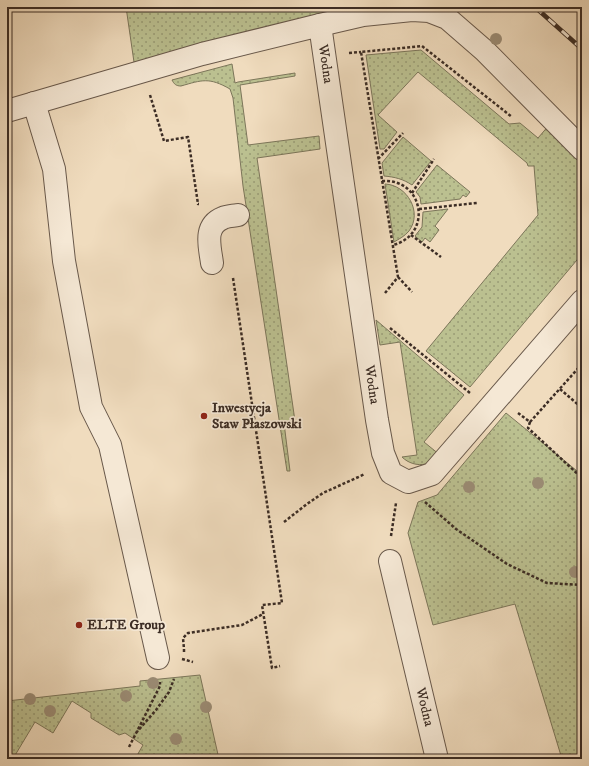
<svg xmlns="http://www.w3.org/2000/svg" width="589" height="766" font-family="'IM FELL DW Pica',serif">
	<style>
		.grass { fill: url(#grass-dots); stroke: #7c765a }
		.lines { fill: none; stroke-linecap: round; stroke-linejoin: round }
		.minor-casing { stroke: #69594b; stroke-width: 24 }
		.path { stroke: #3c2d25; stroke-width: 2.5; stroke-dasharray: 3 2; stroke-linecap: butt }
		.minor { stroke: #f5e8d5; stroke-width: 22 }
		.rail-casing { stroke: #3c2d25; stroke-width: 4.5 }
		.rail { stroke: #f5e8d5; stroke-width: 3; stroke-dasharray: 9; stroke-linecap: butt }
		.tree { fill: #9b8c75 }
		.poi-dot { fill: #8f2418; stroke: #f5e8d5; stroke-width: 1.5 }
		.labels { text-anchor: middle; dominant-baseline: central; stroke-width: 3.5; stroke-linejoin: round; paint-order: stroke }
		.street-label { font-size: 14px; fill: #3c2d25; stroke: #f5e8d5 }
		.poi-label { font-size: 14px; font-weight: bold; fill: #3c2d25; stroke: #f5e8d5; text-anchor: start }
	</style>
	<defs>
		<pattern id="grass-dots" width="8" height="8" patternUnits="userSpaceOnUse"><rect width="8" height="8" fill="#bbc090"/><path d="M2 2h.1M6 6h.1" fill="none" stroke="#999c75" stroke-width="1.8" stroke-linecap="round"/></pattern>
	</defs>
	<rect width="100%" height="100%" fill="#f0dcbe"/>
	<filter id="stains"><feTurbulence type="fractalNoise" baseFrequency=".005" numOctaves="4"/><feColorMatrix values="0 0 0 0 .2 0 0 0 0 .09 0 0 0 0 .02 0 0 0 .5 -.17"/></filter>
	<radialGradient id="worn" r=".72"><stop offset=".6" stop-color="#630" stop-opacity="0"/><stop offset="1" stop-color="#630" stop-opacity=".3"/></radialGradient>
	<!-- grass -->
	<path class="grass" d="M126,7H412L135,69Z
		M421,50L509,124L520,123L538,138L550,124L582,162V254L470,387L426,351L538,215L534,166H528L527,163L418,72L378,115L397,132L384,149H380L366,55Z
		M232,64L235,83L238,82L295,73V76L240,85L248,145L319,136L320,149L257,158L295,421L284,423L290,471H287L243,186L233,98L230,89C209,77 202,80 181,86C176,86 174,84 172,80Z
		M403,137L431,161L412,185C403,179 395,177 384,176L382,163Z
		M437,165L470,192L466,197L463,195L460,199L421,204L420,197L416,192Z
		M385,184C407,185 423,212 409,231C405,236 399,239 394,242Z
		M448,209L435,226L439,230L430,242L425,238L422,242L415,236L422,227L423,212Z
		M376,320L464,395L424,442L440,455C435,458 431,462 426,464C417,466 408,463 402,457L417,455L400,342L380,345Z
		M506,413L582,475V759H562L515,604L433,625L408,533L418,502L437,495Z
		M200,675L219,759H135L143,745L125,733L119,735L91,718V713L72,701L53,733L35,722L14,757L17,759H7V701L140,686V681Z"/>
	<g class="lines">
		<defs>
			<g id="minor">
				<path d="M320,25L363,15L412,10L429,11L447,18L485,51L582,149"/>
				<path d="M34,103L54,169L64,261L91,407L110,445L158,658"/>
				<path id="s1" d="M7,111L202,54L320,25L377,420L383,453L391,473L408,482L432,474L582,301"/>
				<path d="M212,263C210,247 203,226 223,218C227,216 233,216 238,215"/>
				<path id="s2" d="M390,561L437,759"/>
			</g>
		</defs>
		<!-- minor casing -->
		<use href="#minor" class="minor-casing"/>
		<!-- path -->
		<path class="path" d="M349,53L361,52
			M150,95L164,141L188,137L198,204H199
			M378,159L403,133
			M382,181C424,178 433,235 393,245
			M412,193L434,159
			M419,209L477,203
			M411,235L441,257
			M398,277L412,292
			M233,278L282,603L262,605L272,668L280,666
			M385,293L398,277L361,52L422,46L512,117
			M390,328L470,393
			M560,389L582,408
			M518,413L530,422L582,364
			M530,422L528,428L582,478
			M425,502L456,529L507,564L547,583L582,585
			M284,522L307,504L323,493L365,474
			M391,536L396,503
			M184,652V649L183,638L188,633L242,625L263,614
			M182,659L193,662
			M136,733L156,710L169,692L174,679
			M129,747L160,686V682"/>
		<!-- minor -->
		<use href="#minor" class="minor"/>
		<defs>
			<path id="rail" d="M535,7L582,49"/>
		</defs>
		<!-- rail casing -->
		<use href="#rail" class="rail-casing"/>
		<!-- rail -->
		<use href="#rail" class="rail"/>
	</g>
	<!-- trees -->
	<g class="tree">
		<circle cx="496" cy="39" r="6"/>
		<circle cx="538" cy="483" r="6"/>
		<circle cx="469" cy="487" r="6"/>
		<circle cx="575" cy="572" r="6"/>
		<circle cx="153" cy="683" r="6"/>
		<circle cx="126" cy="696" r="6"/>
		<circle cx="30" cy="699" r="6"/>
		<circle cx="206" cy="707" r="6"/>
		<circle cx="50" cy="711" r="6"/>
		<circle cx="176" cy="739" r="6"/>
	</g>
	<!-- markers -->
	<g class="poi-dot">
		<circle cx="204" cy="416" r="4"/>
		<circle cx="79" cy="625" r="4"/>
	</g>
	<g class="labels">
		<!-- street labels -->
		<g class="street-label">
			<text stroke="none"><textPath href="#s1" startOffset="364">Wodna</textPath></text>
			<text stroke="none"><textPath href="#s1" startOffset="688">Wodna</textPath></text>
			<text stroke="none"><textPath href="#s2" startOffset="150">Wodna</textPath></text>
		</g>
		<!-- poi labels -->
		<g class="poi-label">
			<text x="212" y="408">Inwestycja<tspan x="212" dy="16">Staw Płaszowski</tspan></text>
			<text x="87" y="625">ELTE Group</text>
		</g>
	</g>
	<!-- margin -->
	<rect width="589" height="766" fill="none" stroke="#f0dcbe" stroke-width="24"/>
	<rect x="8" y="8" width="573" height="750" fill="none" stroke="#3c2d25" stroke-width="2"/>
	<rect x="12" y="12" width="565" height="742" fill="none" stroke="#3c2d25"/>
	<rect width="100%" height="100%" filter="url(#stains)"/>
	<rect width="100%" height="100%" fill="url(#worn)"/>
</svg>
